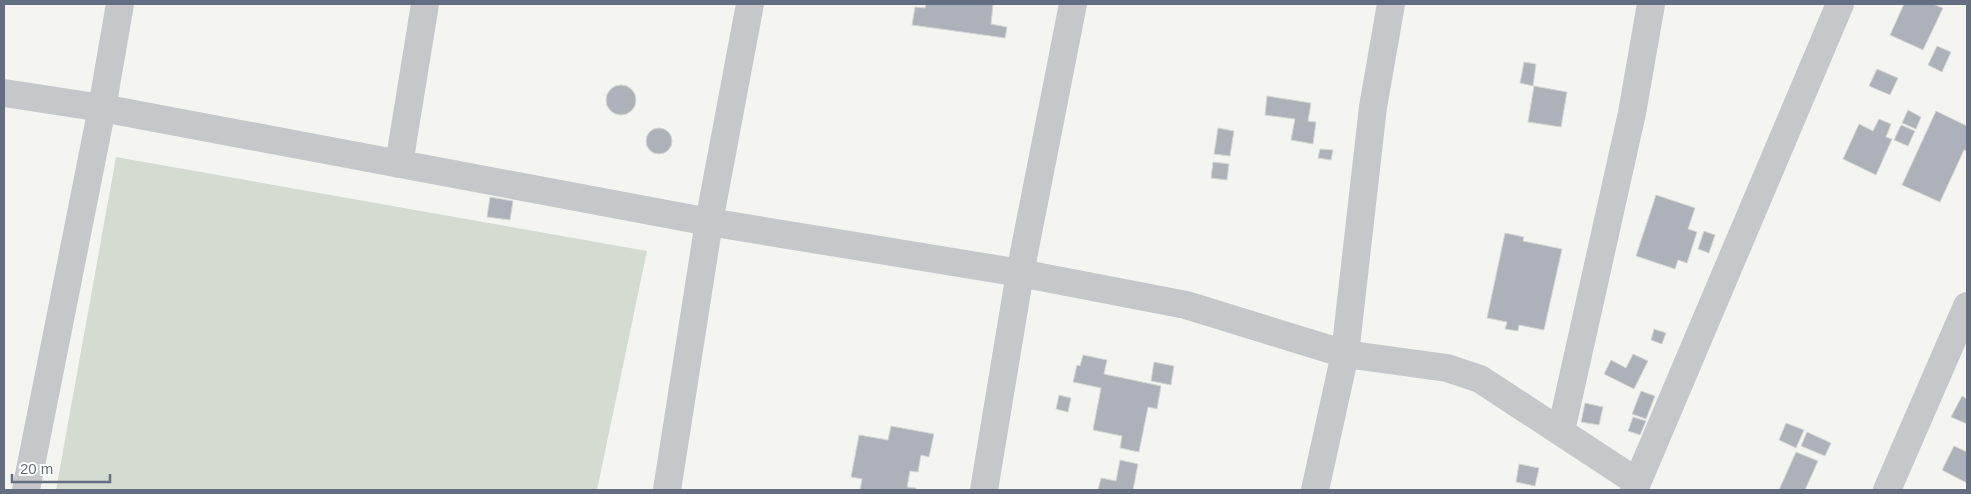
<svg xmlns="http://www.w3.org/2000/svg" width="1971" height="494" font-family="Helvetica,sans-serif">
	<style>
		.green { fill: #d4dcd2 }
		.building { fill: #adb2ba; stroke: #d6d6d4 }
		.lines { fill: none; stroke-linecap: round; stroke-linejoin: round }
		.minor { stroke: #c5c7cb; stroke-width: 28 }
	</style>
	<rect width="100%" height="100%" fill="#f4f5f1"/>
	<!-- green -->
	<path class="green" d="M116,157L647,251L597,490H56Z"/>
	<!-- building -->
	<path class="building" d="M926,4H993L991,24L1007,27L1005,38L912,25L915,7L925,8Z
		M1904,4H1933L1943,8L1923,50L1890,35Z
		M1937,46L1951,52L1942,72L1928,65Z
		M1524,62L1536,64L1533,86L1520,83Z
		M1877,69L1898,78L1890,95L1869,86Z
		M606 100a15 15 0 1 1 30 0a15 15 0 1 1-30 0Z
		M1534,86L1567,92L1561,127L1528,122Z
		M1267,96L1311,103L1308,121L1316,122L1313,144L1291,140L1295,119L1265,115Z
		M1908,110L1921,117L1916,129L1902,123Z
		M1936,111L1967,126V151L1964,150L1940,202L1902,185Z
		M1879,119L1891,124L1886,137L1892,139L1876,175L1843,159L1859,124L1873,131Z
		M1901,125L1915,131L1908,146L1894,140Z
		M1218,128L1234,131L1230,156L1214,154Z
		M646 141a13 13 0 1 1 26 0a13 13 0 1 1-26 0Z
		M1320,149L1333,150L1331,160L1318,158Z
		M1213,162L1229,164L1227,180L1211,178Z
		M1656,195L1695,208L1688,229L1697,232L1687,263L1678,260L1675,269L1636,256Z
		M490,197L513,201L510,220L487,217Z
		M1704,231L1715,235L1709,253L1698,249Z
		M1505,233L1524,237L1523,241L1562,249L1544,330L1519,325L1518,331L1505,329L1507,322L1487,318Z
		M1654,329L1666,333L1662,344L1651,340Z
		M1633,354L1648,361L1634,389L1604,374L1611,360L1626,368Z
		M1083,355L1107,360L1104,374L1161,386L1157,409L1148,407L1139,452L1120,448L1122,436L1093,430L1101,388L1073,382L1077,365L1080,366Z
		M1154,362L1174,366L1171,385L1151,381Z
		M1641,391L1655,396L1646,419L1632,414Z
		M1059,395L1071,398L1068,412L1056,409Z
		M1962,396L1967,399V424L1951,417Z
		M1585,403L1603,407L1599,425L1581,422Z
		M1633,417L1646,421L1640,435L1628,431Z
		M1786,423L1804,430L1796,448L1779,440Z
		M891,426L934,434L929,457L921,455L918,472L910,471L907,487L916,488V490H860L862,479L851,477L859,435L888,440Z
		M1807,432L1831,443L1825,456L1801,446Z
		M1954,446L1967,452V483L1942,470Z
		M1796,452L1818,461L1805,490H1779Z
		M1120,460L1138,464L1133,490H1098L1101,478L1116,481Z
		M1519,464L1539,468L1535,486L1516,482Z"/>
	<g class="lines">
		<!-- minor -->
		<path class="minor" d="M1073,4L1020,273L1186,305L1345,354L1447,368L1480,379L1637,482
			M4,93L102,108L709,222L1020,273L984,490
			M399,164L425,4
			M1561,431L1632,113L1651,4
			M26,490L102,108L120,4
			M667,490L709,222L750,4
			M1315,490L1345,354L1373,107L1391,4
			M1634,490L1840,4
			M1887,490L1967,306"/>
	</g>
	<!-- border -->
	<rect width="1971" height="494" fill="none" stroke="#636e83" stroke-width="10"/>
	<!-- scale -->
	<path d="M12 474v8h98v-8" fill="none" stroke="#636e83" stroke-width="2.5"/>
	<text x="20" y="474" font-size="15" fill="#636e83" stroke="#ffffff" stroke-width="4" paint-order="stroke">20 m</text>
</svg>
